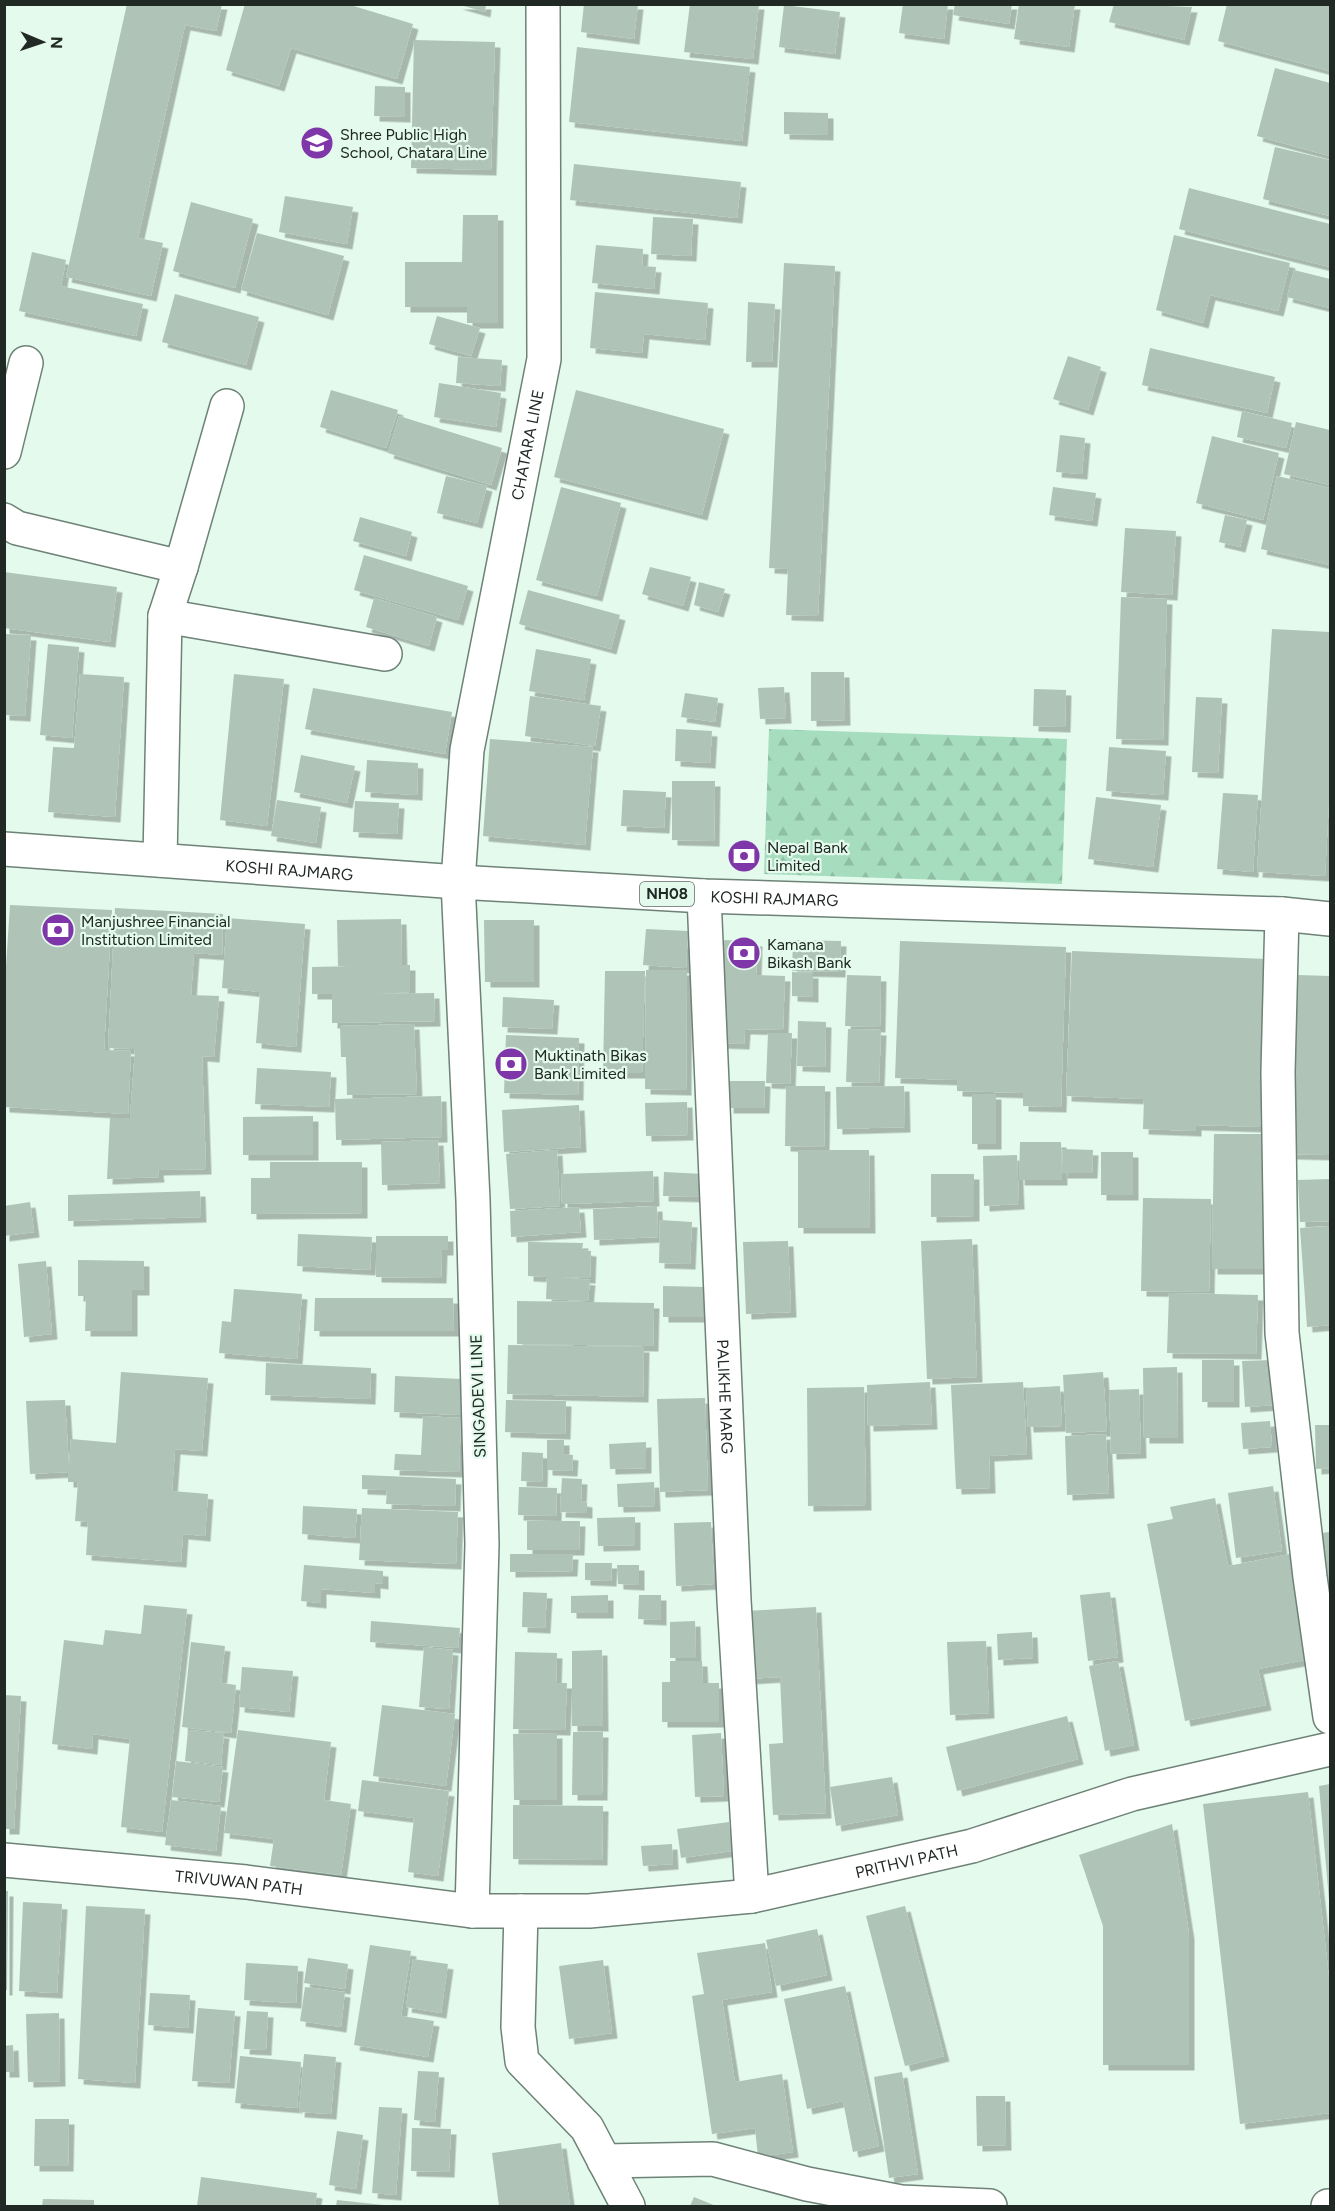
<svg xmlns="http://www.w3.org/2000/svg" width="1335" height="2211" font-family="Figtree,sans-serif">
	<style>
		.forest { fill: url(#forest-firs) }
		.building { fill: #afc3b7; filter: url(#shadow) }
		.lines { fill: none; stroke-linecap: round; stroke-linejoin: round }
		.minor-casing { stroke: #6e8277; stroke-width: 36 }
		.primary-casing { stroke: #6e8277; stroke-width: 36 }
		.minor { stroke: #fff; stroke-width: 33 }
		.primary { stroke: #fff; stroke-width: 33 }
		.labels { text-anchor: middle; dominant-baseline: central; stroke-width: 4.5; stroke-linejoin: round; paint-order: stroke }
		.shield { fill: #e4faed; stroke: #5c6860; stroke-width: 1.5 }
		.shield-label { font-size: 15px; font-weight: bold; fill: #212924 }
		.poi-label { font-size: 16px; fill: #212924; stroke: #e4faed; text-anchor: start }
		.street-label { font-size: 16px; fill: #212924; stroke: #e4faed }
	</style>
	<defs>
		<pattern id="forest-firs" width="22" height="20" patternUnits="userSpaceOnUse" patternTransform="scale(1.5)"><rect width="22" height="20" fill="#a5ddbe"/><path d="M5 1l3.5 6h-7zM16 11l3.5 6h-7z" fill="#8ebea3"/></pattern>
		<filter id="shadow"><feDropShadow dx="5.5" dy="5.5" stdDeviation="0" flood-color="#0004"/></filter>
	</defs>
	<rect width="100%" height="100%" fill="#e4faed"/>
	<!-- forest -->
	<path class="forest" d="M769,729L1067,739L1062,884L764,874Z"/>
	<!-- building -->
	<path class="building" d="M127,4H222L216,31L185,25L138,238L163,243L151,296L66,277Z
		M245,4H347L413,24L397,79L291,48L279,86L226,70Z
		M457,4H486L485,12Z
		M584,4H638L634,39L581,32Z
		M690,4H759L753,59L684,52Z
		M903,4H948L944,39L899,33Z
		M955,4H1012L1009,24L953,15Z
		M1019,4H1075L1069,47L1014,39Z
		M1114,4L1192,7L1184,40L1109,22Z
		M1227,4H1330V71L1218,41Z
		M784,5L840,12L835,54L779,47Z
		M414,40L495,42L491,170L411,168Z
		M577,47L750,67L742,141L569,122Z
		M1275,68L1330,83V156L1257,136Z
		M375,86L405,87V117L374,116Z
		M784,112L828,113V135L784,134Z
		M1275,147L1330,160V216L1263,199Z
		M574,164L741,182L737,218L570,200Z
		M1189,188L1330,224V267L1179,229Z
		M285,196L353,207L347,244L279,232Z
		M191,202L253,219L235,288L173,271Z
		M463,215H498V323H467V307H405V262H462Z
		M653,217L693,219L691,256L651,254Z
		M257,233L344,256L328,315L241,290Z
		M1174,235L1290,263L1278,311L1210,295L1203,323L1156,310Z
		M596,245L643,249L642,266L656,267L654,289L592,283Z
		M32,252L66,260L61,286L143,304L136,336L19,311Z
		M784,263L835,266L818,616L786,615L788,569L769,568Z
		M1294,270L1330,279V308L1287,297Z
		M595,292L708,303L705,340L644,334L642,353L590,348Z
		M175,294L259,317L246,365L162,342Z
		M748,302L775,304L772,362H746Z
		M437,316L480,328L471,356L429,344Z
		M1150,348L1275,377L1267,413L1142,385Z
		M1068,356L1101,367L1088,410L1053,399Z
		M458,357L502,360L500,386L456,383Z
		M439,383L501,393L496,427L434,417Z
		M331,390L398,410L386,448L320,427Z
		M576,390L724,429L702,515L554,477Z
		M1242,411L1292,423L1286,448L1237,437Z
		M399,416L502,448L491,485L388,453Z
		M1296,422L1330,430V485L1284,474Z
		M1060,435L1085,438L1082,474L1056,472Z
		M1212,436L1279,453L1263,520L1196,503Z
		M446,476L487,486L477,523L437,513Z
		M1277,476L1330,488V565L1261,549Z
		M561,487L621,503L597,596L536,580Z
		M1053,487L1096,493L1092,521L1049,515Z
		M1225,515L1247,520L1240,547L1219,542Z
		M360,517L412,532L406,556L353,541Z
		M1125,528L1176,531L1172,595L1121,592Z
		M364,555L468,586L458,620L354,590Z
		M650,567L691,577L683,606L642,594Z
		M4,572L117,587L110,642L4,628Z
		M699,582L725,589L718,612L694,605Z
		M528,590L620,615L611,649L519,624Z
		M1121,597L1167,599L1163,740L1116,739Z
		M374,598L437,617L429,646L366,627Z
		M1272,629L1330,632V781L1325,876L1257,872Z
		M4,634L31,635L25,716L4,715Z
		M48,644L79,647L72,738L40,735Z
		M536,649L591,659L584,700L529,691Z
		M811,672H844L845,720L811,721Z
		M80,674L124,677L115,817L48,812L53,747L74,748Z
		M234,674L284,679L267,826L220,820Z
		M784,687L786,718L760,719L758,688Z
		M313,688L452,712L445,754L305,729Z
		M1034,689L1066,690L1065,727L1033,726Z
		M685,693L718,698L715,722L681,717Z
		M530,696L601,706L595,746L525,736Z
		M1196,697L1222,698L1218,773L1192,772Z
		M676,729L712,731L710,763L675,761Z
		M490,739L593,747L585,845L483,836Z
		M1109,747L1166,751L1163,795L1106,791Z
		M301,755L355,766L347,803L294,792Z
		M367,760L418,763L417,795L365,792Z
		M672,781H715L714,841L672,840Z
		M623,790L666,792L664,828L621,826Z
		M1223,793L1258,795L1253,872L1217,869Z
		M1096,797L1161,805L1153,867L1088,859Z
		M277,800L321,807L316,843L271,836Z
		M355,801L399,803L397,834L353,832Z
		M10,905L112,910L104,1050L131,1051L128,1114L4,1107V997Z
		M115,908L223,914L222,955L194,953L191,995L219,996L214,1057L202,1056L206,1169L158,1170L159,1177L107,1179L110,1118H130L135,1049L108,1048Z
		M227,918L305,924L296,1047L256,1043L260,992L222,988Z
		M401,919L402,965H410V992L375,994L434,993L435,1021L332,1023V994H312V967L355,966H338L337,920Z
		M484,920H534V982H485Z
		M646,929L688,931L686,968L643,965Z
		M720,940L757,941L756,975L785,976L783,1030L745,1029L744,1044L717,1043Z
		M793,940L841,941L840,972L792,971Z
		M900,941L1066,947L1061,1107L1023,1106V1093L957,1091V1080L895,1078Z
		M1072,951L1267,959L1260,1127L1196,1125V1131L1143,1129L1144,1099L1066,1096Z
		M646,970H687L686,1090L645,1089Z
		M605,971H645L642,1073H603Z
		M792,972L813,973V997L792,996Z
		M847,975L881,976L880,1027L845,1026Z
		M1297,975L1330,976V1155L1291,1154Z
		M503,997L554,1000L552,1029L502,1027Z
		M798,1021L826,1022L825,1067L797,1066Z
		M414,1024L417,1094L347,1095L346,1057H341L340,1026Z
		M848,1029L881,1030L879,1083L846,1082Z
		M768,1033H792L790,1084L766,1083Z
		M506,1035L579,1038L578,1095L504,1093Z
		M257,1068L331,1072L329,1107L255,1104Z
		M729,1081H765L764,1108H728Z
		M786,1086H825L824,1147L785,1146Z
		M904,1086L905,1127L837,1129L836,1087Z
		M972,1094H996V1144H972Z
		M441,1096L442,1137L336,1140L335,1099Z
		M687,1102L688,1135L646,1136L645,1103Z
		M579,1105L581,1147L504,1152L502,1110Z
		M313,1116V1155H243V1117Z
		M1214,1134H1272V1269H1212Z
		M438,1140L440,1183L382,1185L381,1142Z
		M1020,1142H1061L1062,1180H1019Z
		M1063,1149L1093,1150L1092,1173H1062Z
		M557,1150L560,1206L510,1209L506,1154Z
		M798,1150H869L870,1228H798Z
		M1101,1152H1133V1195H1101Z
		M1017,1155L1019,1204L984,1206L983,1156Z
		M270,1162H362V1213L251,1214V1178H270Z
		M653,1171L654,1201L562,1204L561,1174Z
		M664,1172L704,1174L703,1197L663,1196Z
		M931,1174H974V1216L931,1217Z
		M1330,1179V1221L1300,1222L1298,1180Z
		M200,1191L201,1217L68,1221V1195Z
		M1143,1198L1211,1199L1209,1292L1141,1291Z
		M30,1202L34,1232L4,1236V1206Z
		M657,1206L658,1237L594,1240L593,1209Z
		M579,1207L581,1232L511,1237L510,1211Z
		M660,1220L692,1222L690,1264L659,1263Z
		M1330,1226V1325L1307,1327L1300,1228Z
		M298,1234L372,1237L370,1270L297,1266Z
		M376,1236H448V1250H442L441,1278L376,1277Z
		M972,1239L977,1377L927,1379L921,1241Z
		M788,1241L791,1312L746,1314L743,1242Z
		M528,1242L583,1243L582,1250L591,1251L590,1278L559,1277L590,1280L588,1301L546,1299L547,1277L528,1276Z
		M78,1260L144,1261V1290H132V1331H85L86,1296H78Z
		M46,1261L52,1334L24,1337L18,1264Z
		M663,1286L706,1287L705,1317H663Z
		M234,1289L302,1294L297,1359L219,1353L222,1321L231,1322Z
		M1169,1293L1258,1295L1256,1354L1167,1353Z
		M315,1298H453L454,1331H314Z
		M517,1301L654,1303L653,1346L517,1344Z
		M508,1345L644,1347L643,1397L507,1394Z
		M1202,1360H1234V1402H1202Z
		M1273,1360L1275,1405L1245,1407L1242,1361Z
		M266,1363L371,1368L370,1399L265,1395Z
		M1177,1367L1178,1438H1144L1143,1368Z
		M121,1372L208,1378L202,1451L175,1449L172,1491L208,1494L205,1536L183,1534L181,1562L86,1555L88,1522L75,1521L78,1482H68V1472L30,1474L26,1401L65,1400L69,1467L71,1439L116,1443Z
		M1103,1372L1107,1431L1066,1433L1063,1375Z
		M395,1376L462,1379L460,1415L394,1412Z
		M930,1382L932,1424L868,1426L867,1385Z
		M1023,1382L1027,1454L989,1456L990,1488L956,1489L951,1385Z
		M1060,1386L1062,1426L1028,1427L1026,1388Z
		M864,1387L866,1505L808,1506L807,1388Z
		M1139,1389L1141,1453L1111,1454L1109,1390Z
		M705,1398L708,1490L660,1492L657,1399Z
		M506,1400L566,1401L565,1434L505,1432Z
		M423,1416L461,1418L459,1472L394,1470L395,1454L421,1455Z
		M1270,1421L1272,1447L1243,1449L1241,1423Z
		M1315,1425H1330V1468L1316,1469Z
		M1106,1434L1109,1493L1067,1495L1065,1436Z
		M547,1440H564V1454L573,1455L572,1471L547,1470Z
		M646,1442V1468L610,1469L609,1444Z
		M522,1452L543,1453L542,1482L521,1481Z
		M362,1475L456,1479L455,1506L386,1504L387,1490L362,1489Z
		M562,1478L582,1479L581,1501L587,1502V1513L560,1512Z
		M654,1482L655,1506L618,1507L617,1484Z
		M1273,1486L1282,1551L1236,1558L1228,1493Z
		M519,1487L557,1488L556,1516L518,1515Z
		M1215,1498L1228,1566L1290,1554L1310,1659L1258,1669L1266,1705L1185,1721L1147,1524L1173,1519L1170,1507Z
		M303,1506L357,1509L355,1538L302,1534Z
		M362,1508L458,1512L456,1564L359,1560Z
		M635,1517V1545L598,1546L597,1518Z
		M527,1521H580L579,1550H527Z
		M711,1522L714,1584L676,1586L674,1523Z
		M1330,1532V1610L1314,1534Z
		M510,1554H573L572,1571L510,1572Z
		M585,1563H612L611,1581L585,1580Z
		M304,1565L383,1571V1584L375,1583V1593L321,1589V1603L301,1601Z
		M617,1565H639V1585L618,1584Z
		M523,1592L547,1593L545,1628L522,1627Z
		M1110,1592L1118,1657L1088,1661L1080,1595Z
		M608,1595V1613H571V1596Z
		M639,1595H661V1620L638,1619Z
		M144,1605L187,1609L162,1832L121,1827L130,1739L93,1734L92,1749L52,1744L64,1640L103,1645L105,1630L141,1634Z
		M816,1607L826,1813L773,1815L769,1744L783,1743L780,1677L748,1679L745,1611Z
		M371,1621L460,1628L458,1648L370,1642Z
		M695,1621L696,1658H670V1622Z
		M1032,1632L1033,1658L998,1660L997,1634Z
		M986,1641L989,1713L950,1715L947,1642Z
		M191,1642L225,1646L221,1683L236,1685L231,1733L182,1727Z
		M424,1647L453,1650L449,1709L419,1707Z
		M602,1650L603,1726H572V1651Z
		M515,1652L557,1653L556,1683H567L565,1730L513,1729Z
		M670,1661H702L703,1683H719V1722H662V1682H670Z
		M1118,1661L1134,1745L1105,1751L1089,1666Z
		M242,1667L293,1671L289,1712L239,1707Z
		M4,1695L21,1696L14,1829H4Z
		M382,1705L455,1714L446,1786L373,1776Z
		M1067,1716L1078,1759L957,1791L946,1747Z
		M188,1730L224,1733L221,1765L185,1761Z
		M238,1730L331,1742L324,1800L351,1804L341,1875L270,1866L274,1839L224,1833Z
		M573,1732H603L602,1795H572Z
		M557,1733V1800H514L513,1734Z
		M721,1733L724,1796L695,1797L692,1735Z
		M176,1761L223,1767L219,1802L172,1797Z
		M892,1777L898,1815L836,1826L830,1787Z
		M362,1780L449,1791L438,1876L408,1872L414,1818L358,1811Z
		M1330,1784V1900H1329L1319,1786Z
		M1308,1792L1330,1987V2113L1240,2124L1203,1804Z
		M171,1800L221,1806L216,1851L165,1845Z
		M513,1805L603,1806L602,1860L513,1859Z
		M729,1822L732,1851L681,1858L677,1829Z
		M1172,1824L1189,1934V2065H1103V1926L1079,1855Z
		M672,1844L673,1864L643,1866L641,1846Z
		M4,1891H8L7,1990H4Z
		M23,1902L62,1904L57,1993L19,1991Z
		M86,1906L145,1909L135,2083L78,2079Z
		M905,1906L944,2056L905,2066L866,1916Z
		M817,1929L827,1975L776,1986L766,1940Z
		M765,1943L772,1992L722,2000L735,2082L782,2074L793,2152L758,2157L755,2128L712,2134L692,1996L704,1994L697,1953Z
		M370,1945L411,1951L401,2016L434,2021L428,2057L354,2045Z
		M308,1958L348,1964L345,1989L304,1983Z
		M413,1959L448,1964L441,2013L406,2007Z
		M603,1960L612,2033L569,2039L559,1966Z
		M246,1963L298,1966L296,2003L244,2000Z
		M845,1986L879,2146L853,2152L843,2101L807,2109L784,1999Z
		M305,1987L345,1992L341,2027L300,2021Z
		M150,1993L190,1995L188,2028L148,2025Z
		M198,2008L235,2011L229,2083L192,2081Z
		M247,2011L268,2012L266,2050L244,2049Z
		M59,2013L60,2081L28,2082L26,2014Z
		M13,2045L14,2072H4V2046Z
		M304,2054L336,2057L331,2114L299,2112Z
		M240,2056L301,2062L297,2108L235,2103Z
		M418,2071L439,2072L435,2122L414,2120Z
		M902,2072L918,2174L889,2178L874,2077Z
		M976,2096H1005L1006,2145L977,2146Z
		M379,2107L402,2108L396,2195L372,2193Z
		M35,2119H69L68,2166H34Z
		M412,2128L451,2129L449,2172L411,2171Z
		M337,2131L363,2135L356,2189L329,2185Z
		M561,2143L570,2206H499L492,2153Z
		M201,2177L317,2193L315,2206H197Z
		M694,2197L716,2206H690Z
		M43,2199L94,2200V2206H42Z
		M337,2200L383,2205V2206H336Z"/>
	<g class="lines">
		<defs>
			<g id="minor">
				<path d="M4,452L26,363"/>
				<path d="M4,520L17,528L181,567L165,616L160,860"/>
				<path d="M181,567L227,406"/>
				<path d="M165,616L385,654"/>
				<path id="s1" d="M704,896L734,1600L752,1896"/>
				<path d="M1282,914L1278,1072L1282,1333L1310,1577L1330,1717"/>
				<path id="s2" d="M4,1860L246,1882L472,1911H589L752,1896L972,1846L1132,1794L1330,1749"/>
				<path id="s3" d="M472,1911L482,1544L473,1200L458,882L467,750L544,359L543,4"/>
				<path d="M521,1911L518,2027L522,2061L587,2128L628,2206"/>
				<path d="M604,2161L713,2159L807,2184L901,2202L990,2206"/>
				<path d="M1328,2206H1330"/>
			</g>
			<g id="primary">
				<path id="s4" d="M4,849L458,882L704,896L1282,914L1330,919"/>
			</g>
		</defs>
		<!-- minor casing -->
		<use href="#minor" class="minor-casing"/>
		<!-- primary casing -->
		<use href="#primary" class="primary-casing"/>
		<!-- minor -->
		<use href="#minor" class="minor"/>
		<!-- primary -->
		<use href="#primary" class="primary"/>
	</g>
	<!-- icons -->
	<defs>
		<symbol id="school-disc" viewBox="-11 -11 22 22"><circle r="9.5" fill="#7e36a8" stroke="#e4faed"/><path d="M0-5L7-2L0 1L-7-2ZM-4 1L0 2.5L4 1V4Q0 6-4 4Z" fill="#fff"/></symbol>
		<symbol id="bank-disc" viewBox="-11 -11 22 22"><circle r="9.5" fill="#7e36a8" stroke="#e4faed"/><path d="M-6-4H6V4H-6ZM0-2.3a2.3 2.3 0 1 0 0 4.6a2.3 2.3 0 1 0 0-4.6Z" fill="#fff"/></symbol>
	</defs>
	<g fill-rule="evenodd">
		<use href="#school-disc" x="298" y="124" width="38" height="38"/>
		<use href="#bank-disc" x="725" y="837" width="38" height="38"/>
		<use href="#bank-disc" x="39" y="911" width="38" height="38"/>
		<use href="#bank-disc" x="725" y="934" width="38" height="38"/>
		<use href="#bank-disc" x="492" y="1045" width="38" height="38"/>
	</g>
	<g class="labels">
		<!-- shield labels -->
		<rect class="shield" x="640" y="882" width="54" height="24" rx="4.5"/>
		<g class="shield-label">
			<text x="667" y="894">NH08</text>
		</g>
		<!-- poi labels -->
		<g class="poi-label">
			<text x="340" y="134">Shree Public High<tspan x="340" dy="18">School, Chatara Line</tspan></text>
			<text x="767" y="847">Nepal Bank<tspan x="767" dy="18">Limited</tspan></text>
			<text x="81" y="921">Manjushree Financial<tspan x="81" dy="18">Institution Limited</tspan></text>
			<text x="767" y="944">Kamana<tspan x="767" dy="18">Bikash Bank</tspan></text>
			<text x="534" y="1055">Muktinath Bikas<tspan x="534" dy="18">Bank Limited</tspan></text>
		</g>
		<!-- street labels -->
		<g class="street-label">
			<text stroke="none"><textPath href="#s3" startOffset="1473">CHATARA LINE</textPath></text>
			<text stroke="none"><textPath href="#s4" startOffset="286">KOSHI RAJMARG</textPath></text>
			<text stroke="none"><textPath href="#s4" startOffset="772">KOSHI RAJMARG</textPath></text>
			<text transform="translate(478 1396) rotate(-92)">SINGADEVI LINE</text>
			<text stroke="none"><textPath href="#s1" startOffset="501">PALIKHE MARG</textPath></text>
			<text stroke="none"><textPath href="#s2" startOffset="910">PRITHVI PATH</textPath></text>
			<text stroke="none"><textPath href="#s2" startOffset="236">TRIVUWAN PATH</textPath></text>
		</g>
	</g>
	<!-- border -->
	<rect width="1335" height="2211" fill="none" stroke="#212924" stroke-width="12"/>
	<!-- north arrow -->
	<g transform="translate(42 42) rotate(92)" stroke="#e4faed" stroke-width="4.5" paint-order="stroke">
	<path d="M0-4.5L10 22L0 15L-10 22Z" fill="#212924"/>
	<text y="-9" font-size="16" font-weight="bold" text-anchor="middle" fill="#212924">N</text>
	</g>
</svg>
